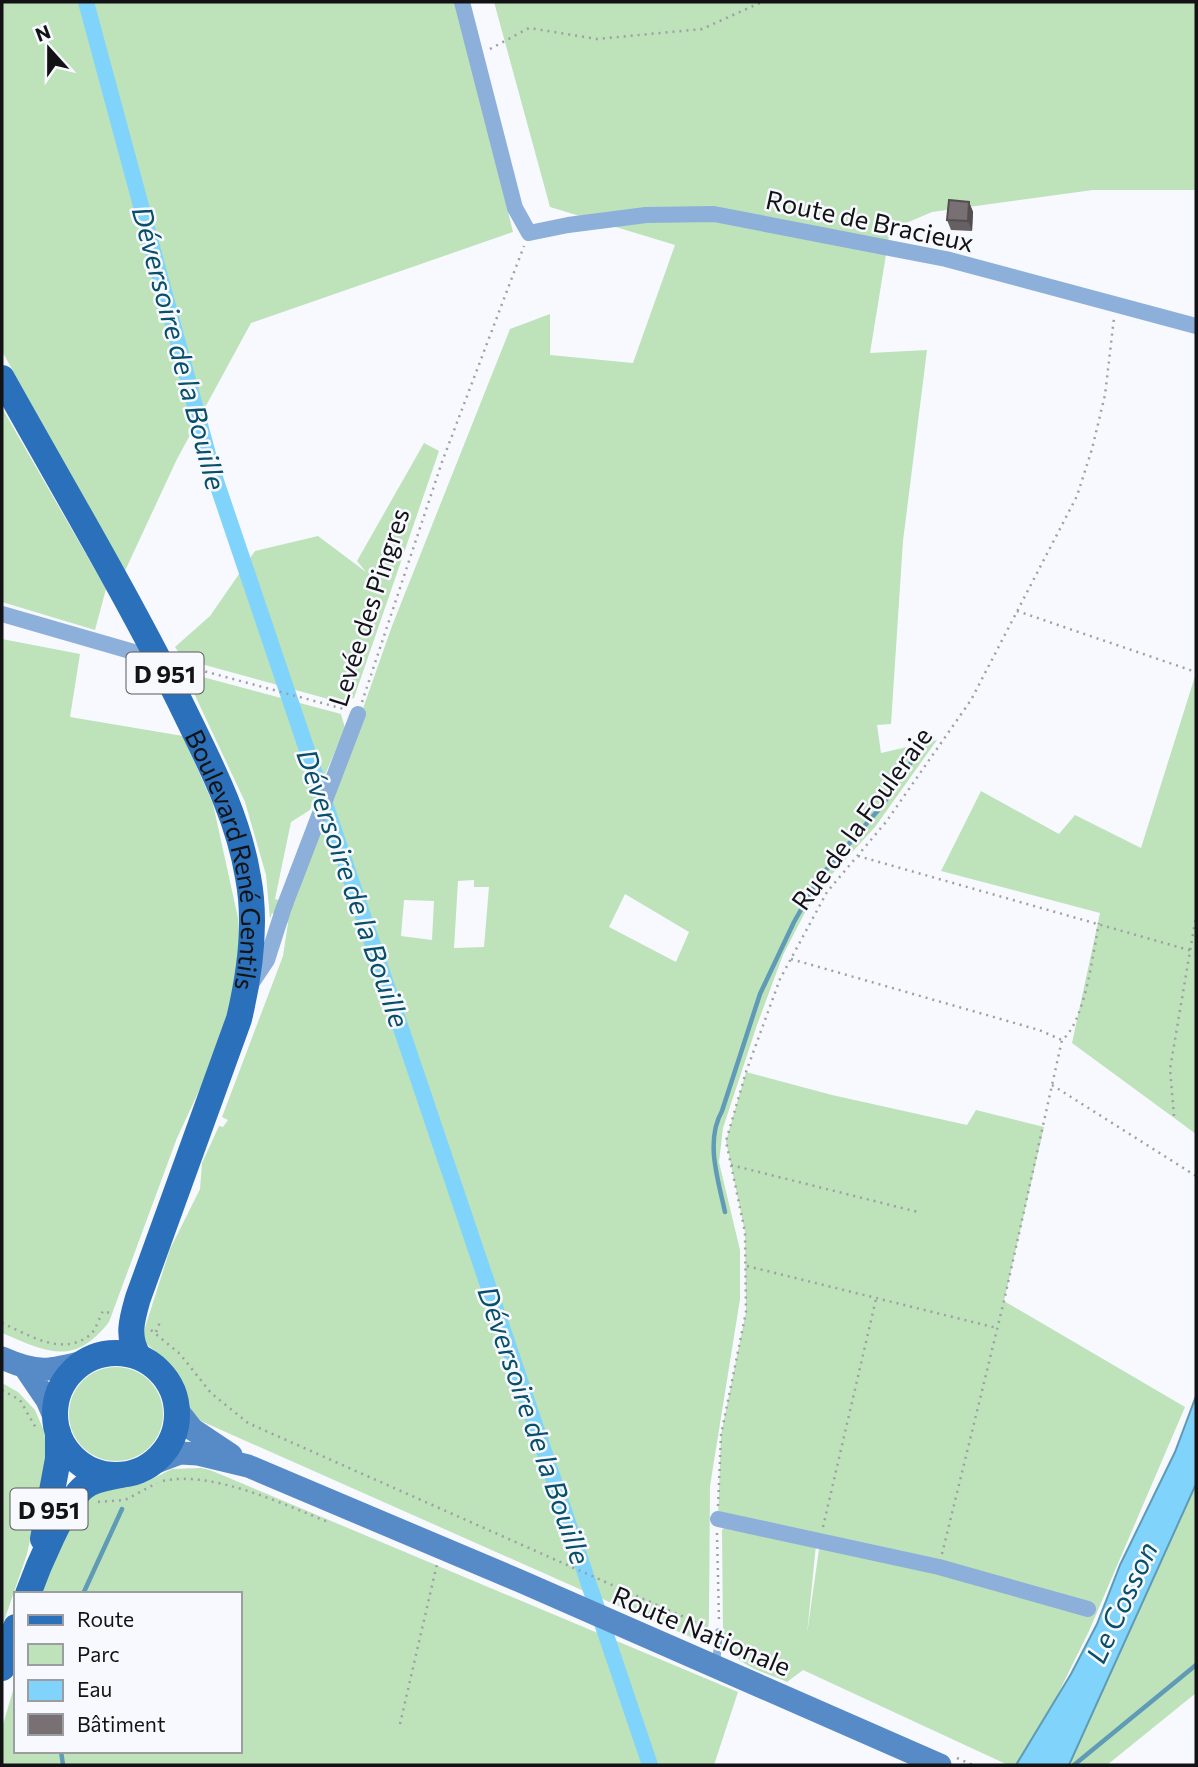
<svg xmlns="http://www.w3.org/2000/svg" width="1198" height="1767" font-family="Commissioner,sans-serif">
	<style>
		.green { fill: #bee2ba; fill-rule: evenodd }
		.water { fill: #80d4fc; stroke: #5f9ab7; stroke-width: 2 }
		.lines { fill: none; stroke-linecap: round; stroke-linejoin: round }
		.stream { stroke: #5f9ab7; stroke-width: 4.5 }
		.canal { stroke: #80d4fc; stroke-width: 16 }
		.path { stroke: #9f9fa4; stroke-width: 2.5; stroke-dasharray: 2 5; stroke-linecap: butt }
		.lane { stroke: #8db0da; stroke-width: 8 }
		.street { stroke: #8db0da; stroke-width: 16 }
		.secondary { stroke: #578bc8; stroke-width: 23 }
		.primary { stroke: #2a70ba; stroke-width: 26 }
		.wall { fill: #676062 }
		.shaded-wall { fill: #544e50 }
		.building { fill: #787072; stroke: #544e50; stroke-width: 2 }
		.labels { text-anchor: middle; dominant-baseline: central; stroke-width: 5; stroke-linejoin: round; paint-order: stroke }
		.shield { fill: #f8f9ff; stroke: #58585b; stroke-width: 2 }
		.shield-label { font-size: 24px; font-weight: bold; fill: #131315 }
		.street-label { font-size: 26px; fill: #131315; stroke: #f8f9ff }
		.water-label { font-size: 28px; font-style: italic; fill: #074f6a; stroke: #f8f9ff }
	</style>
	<rect width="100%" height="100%" fill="#f8f9ff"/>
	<!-- green -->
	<path class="green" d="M2,2H457L513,232L251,323L177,459L124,573L2,351Z
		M494,2H1196V190H1093L932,212L890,230L870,353L927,350L903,541L891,724L877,725L881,753L937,740L875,827L815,893L783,955L757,1025L723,1128L719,1162L740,1250V1299L710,1486L709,1618L708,1631L701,1638H693L584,1591L201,1421C184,1408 182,1382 169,1364C161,1353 148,1349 142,1337L170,1249L200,1189L202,1163L219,1126L223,1127L228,1120L222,1117L283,956L288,923L272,913L270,919L266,875L245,802L184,672L341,714L345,728L310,810L291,822L275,899L294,904L392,626L510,329L550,314V355L633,363L675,245L550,207ZM474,880V887H489L484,947L454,948L458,881ZM625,894L689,932L676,962L609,927ZM404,900L434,901L432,940L401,936Z
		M2,408L106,589L95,630L2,602Z
		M424,443L439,451L354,698L339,702L183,659L175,647L210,616L255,551L318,536L366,572L357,561Z
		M2,639L80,654L70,717L183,736L213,804L238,918L241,955L219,1048L177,1138L109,1322C74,1367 47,1352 2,1333Z
		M1196,673V1134L1072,1043L1100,913L941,871L981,791L1059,834L1075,815L1141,848Z
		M746,1072L832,1095L967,1125L976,1110L1044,1127L1004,1301L1185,1407L1089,1631L1023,1765H1008L803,1670L787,1682C762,1671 734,1666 723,1638L722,1530L727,1525L816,1545L807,1634L820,1542L718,1519L721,1435L746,1312L745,1232L726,1141Z
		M69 1414a47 47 0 1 1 94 0a47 47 0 1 1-94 0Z
		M2,1383L18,1392L35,1410L44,1431L48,1458L27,1554L2,1627Z
		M201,1468L210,1470L738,1692L714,1765H2V1728L16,1680V1751H240V1594H41L77,1504L97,1488L142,1484L172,1469Z
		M1196,1484V1693L1107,1765L1068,1763Z"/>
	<!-- water -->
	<path class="water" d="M1196,1396V1484L1069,1765H1016L1071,1674L1097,1624L1120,1565L1175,1452Z"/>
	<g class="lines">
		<!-- stream -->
		<path class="stream" d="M725,1212C718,1179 705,1141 722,1111L760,994L794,922L819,878L881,807L926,740
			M83,1594L122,1509
			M61,1751L63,1765
			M1074,1765L1196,1665"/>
		<!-- canal -->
		<path class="canal" d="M86,2L212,469L650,1765"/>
		<!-- path -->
		<path class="path" d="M490,49L529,28L597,39L702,29L762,2
			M1017,611L1196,672
			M185,666L344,709
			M362,702L442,462L524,246
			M858,856L1196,952
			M791,959L1039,1030L1062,1040
			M1052,1085L1196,1176
			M1174,1116L1170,1069L1196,916
			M731,1165L918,1212
			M747,1266L997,1328
			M2,1323C29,1335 62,1357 90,1335C96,1330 99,1318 103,1311L113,1314
			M151,1330L180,1354L211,1393L248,1423L693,1621L708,1632
			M156,1332L160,1322
			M2,1390L20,1400L37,1430
			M163,1481C211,1470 283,1504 328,1522
			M98,1502L125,1500L157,1483
			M718,1506L721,1435L746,1312L745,1232L726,1141L746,1072L780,979L827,892L886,822L971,700L1077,496L1092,449L1105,395L1114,318
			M823,1527L876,1299
			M717,1533L719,1621
			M942,1554L1004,1301L1062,1040C1085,1022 1093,953 1099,923
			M400,1724L437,1564
			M957,1758L973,1765"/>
		<!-- lane -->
		<path class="lane" d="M716,1665L719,1632"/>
		<!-- street -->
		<path class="street" d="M462,2L515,208L529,233L568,225L646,215L714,214L946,259L1196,326
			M2,614L158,659
			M251,984L267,960L283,910L358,714
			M718,1519L939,1567L1088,1609"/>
		<!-- secondary -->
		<path class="secondary" d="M2,1358C38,1374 49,1371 87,1361
			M26,1369L47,1400L56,1421
			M177,1410L192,1429L231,1455
			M151,1464L180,1453L198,1454L248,1466L520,1581L940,1765"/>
		<!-- primary -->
		<g class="primary">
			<path id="s1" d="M2,378C62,486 126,593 181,704C208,760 238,815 248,877C257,923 250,973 239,1019L138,1298C132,1319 126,1337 139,1357"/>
			<circle cx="116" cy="1414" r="61"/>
			<path d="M43,1539L58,1459V1433"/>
			<path d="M28,1594C37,1569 64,1503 84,1487C94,1479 107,1478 120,1475"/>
			<path d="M2,1668L16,1627"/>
		</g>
	</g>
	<!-- wall -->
	<path class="wall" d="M969,202L973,212L972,231L951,230L947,220Z"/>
	<!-- shaded-wall -->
	<path class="shaded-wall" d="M969,202L973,212L972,231L968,221Z"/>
	<!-- building -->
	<path class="building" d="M949,200L969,202L968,221L947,220Z"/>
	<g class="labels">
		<!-- shield labels -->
		<g class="shield">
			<rect x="126.5" y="652.5" width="77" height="41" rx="5"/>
			<rect x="10.5" y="1488.5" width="77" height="41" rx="5"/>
		</g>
		<g class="shield-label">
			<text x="165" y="673">D 951</text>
			<text x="49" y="1509">D 951</text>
		</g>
		<!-- street labels -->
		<g class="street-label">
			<text transform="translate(870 220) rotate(12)">Route de Bracieux</text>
			<text transform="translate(368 607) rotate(-72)">Levée des Pingres</text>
			<text transform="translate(861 818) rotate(-54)">Rue de la Fouleraie</text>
			<text stroke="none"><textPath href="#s1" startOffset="537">Boulevard René Gentils</textPath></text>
			<text transform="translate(702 1630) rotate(23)">Route Nationale</text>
		</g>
		<!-- water labels -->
		<g class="water-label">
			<text transform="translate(180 348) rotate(75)">Déversoire de la Bouille</text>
			<text transform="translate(354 888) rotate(71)">Déversoire de la Bouille</text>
			<text transform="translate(535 1425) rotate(71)">Déversoire de la Bouille</text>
			<text transform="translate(1121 1602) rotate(-65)">Le Cosson</text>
		</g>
	</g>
	<!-- border -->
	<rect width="1198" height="1767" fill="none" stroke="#131315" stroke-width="7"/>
	<!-- legend -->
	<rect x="14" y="1592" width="228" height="161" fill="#f8f9ff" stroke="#9c9da1" stroke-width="2"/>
	<rect x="28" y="1615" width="35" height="10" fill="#2a70ba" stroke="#9c9da1" stroke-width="2"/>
	<text x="77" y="1627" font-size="21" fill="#131315">Route</text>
	<rect x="28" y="1644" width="35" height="21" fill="#bee2ba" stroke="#9c9da1" stroke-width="2"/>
	<text x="77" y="1662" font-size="21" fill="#131315">Parc</text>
	<rect x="28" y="1680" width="35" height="21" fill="#80d4fc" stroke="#9c9da1" stroke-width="2"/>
	<text x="77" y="1697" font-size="21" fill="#131315">Eau</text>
	<rect x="28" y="1714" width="35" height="21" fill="#787072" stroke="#9c9da1" stroke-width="2"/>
	<text x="77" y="1732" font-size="21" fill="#131315">Bâtiment</text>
	<!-- north arrow -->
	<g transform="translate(49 49) rotate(339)" stroke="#f8f9ff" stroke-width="5" paint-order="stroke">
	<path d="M0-5L12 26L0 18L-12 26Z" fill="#131315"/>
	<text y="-10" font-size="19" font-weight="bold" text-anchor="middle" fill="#131315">N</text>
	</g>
</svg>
